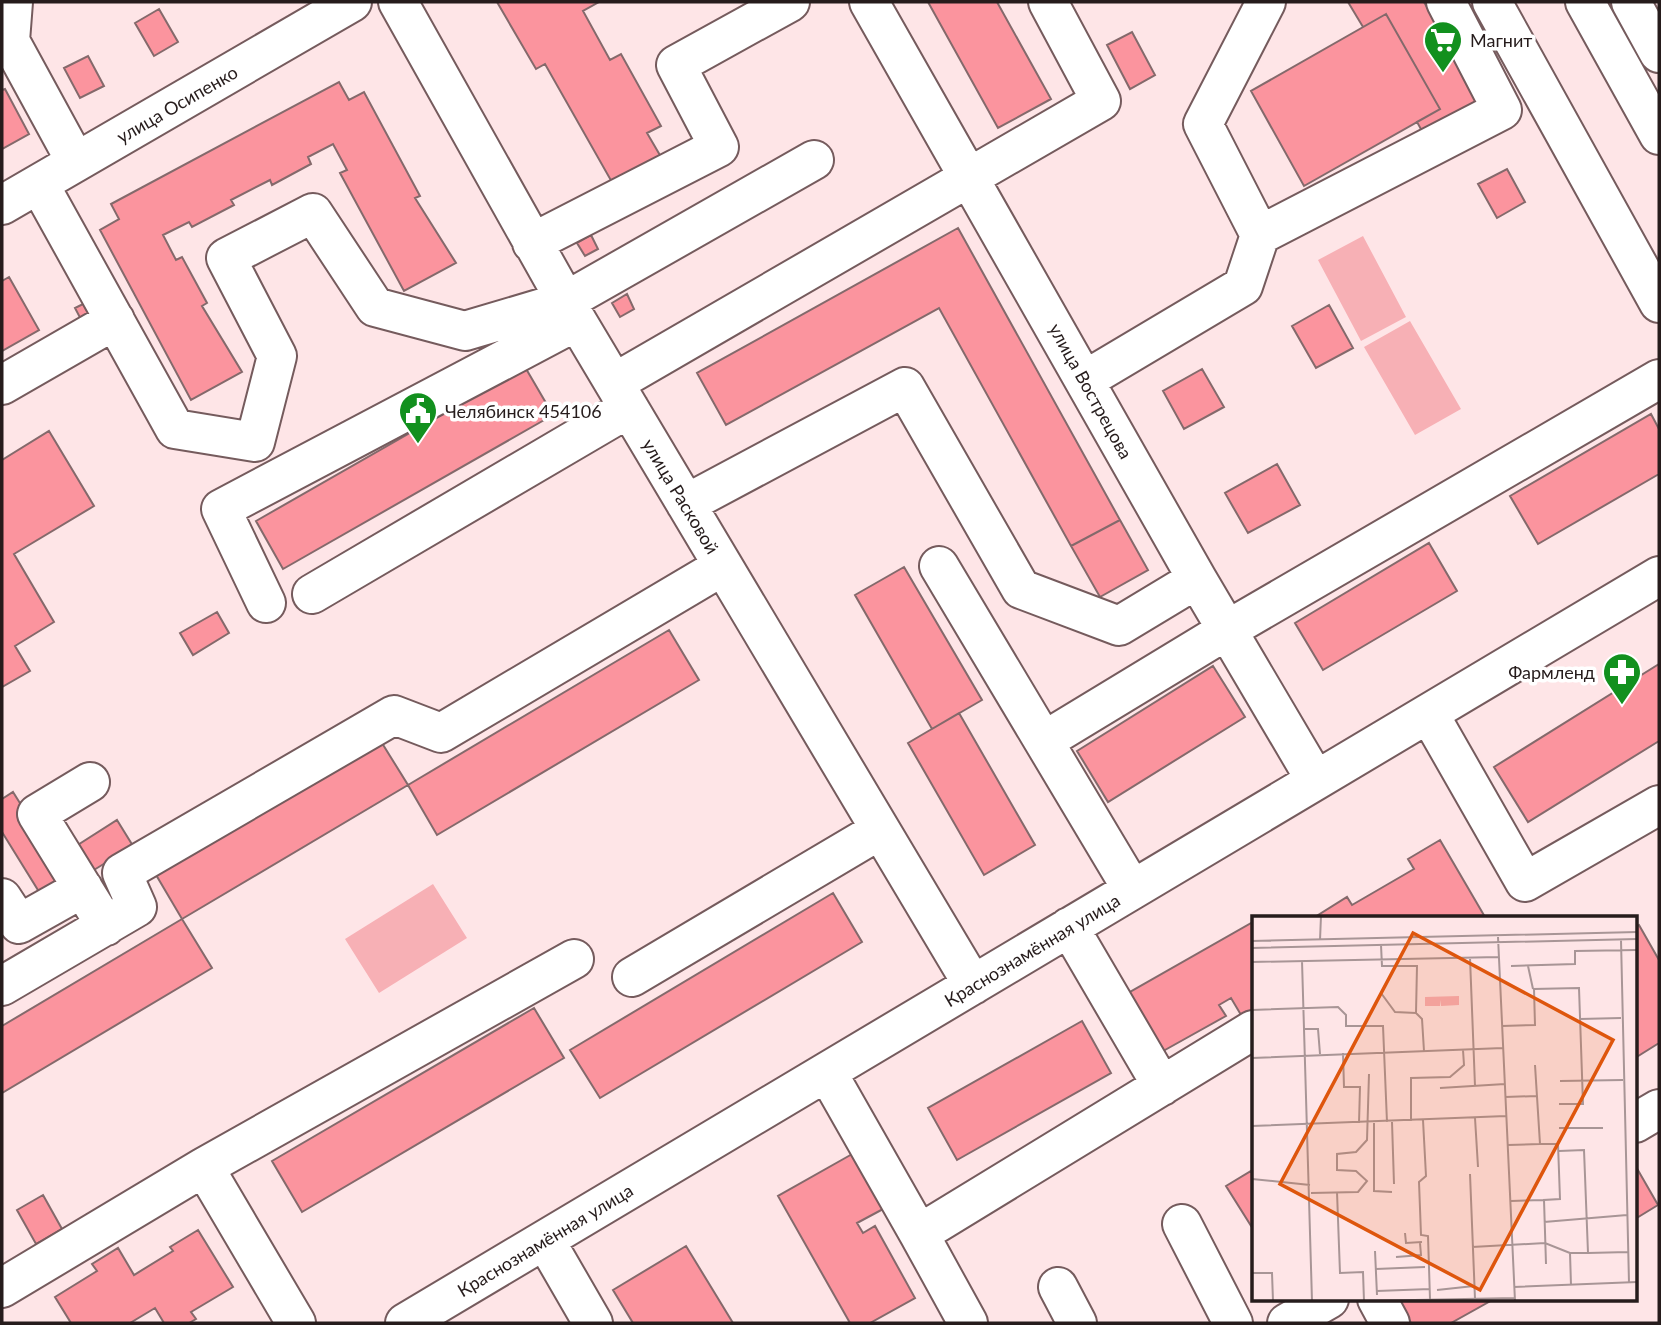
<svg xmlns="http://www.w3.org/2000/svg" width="1661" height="1325" font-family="Lato,sans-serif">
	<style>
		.green { fill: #f7b0b5 }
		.building { fill: #fb949e; stroke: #84696b; stroke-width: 2 }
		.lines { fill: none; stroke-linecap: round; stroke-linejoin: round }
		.minor-casing { stroke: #755b5d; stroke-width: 42 }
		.major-casing { stroke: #755b5d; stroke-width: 42 }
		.minor { stroke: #fff; stroke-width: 38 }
		.major { stroke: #fff; stroke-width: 38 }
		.labels { text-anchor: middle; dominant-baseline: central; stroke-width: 7; stroke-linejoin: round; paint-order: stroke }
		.poi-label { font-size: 18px; fill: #261c1c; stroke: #fff; text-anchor: start }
		.street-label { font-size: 18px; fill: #261c1c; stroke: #fff }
		.inset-road { fill: none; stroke: #a89596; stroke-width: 2 }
		.view { fill: #de560d; fill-opacity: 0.15; stroke: #de560d; stroke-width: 3.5 }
		.inset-edge { fill: none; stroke: #261c1c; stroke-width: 3.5 }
	</style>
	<rect width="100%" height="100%" fill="#fee5e7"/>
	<!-- green -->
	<path class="green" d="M1363,236L1406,317L1361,341L1318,260Z
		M1410,321L1461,409L1415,435L1364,347Z
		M433,884L467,938L379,993L345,939Z"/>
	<!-- building -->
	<path class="building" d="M497,2H599L583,11L610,60L621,54L661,126L647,133L661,157L613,184L545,64L536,69Z
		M928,2H997L1051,99L998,128Z
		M1348,2H1424L1478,97L1473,117L1428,142L1417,122L1440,109L1386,14L1363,27Z
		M159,9L178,42L154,56L135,23Z
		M1386,14L1440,109L1304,186L1251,91Z
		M1132,32L1155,75L1130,89L1107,45Z
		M88,56L104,86L80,98L64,68Z
		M339,82L349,100L364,92L420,196L415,198L456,263L404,291L340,173L347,170L333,144L308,157L311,164L272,185L270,180L231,200L234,205L192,227L189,222L163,235L176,260L182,257L207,303L202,306L242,372L191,400L100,230L119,219L111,204Z
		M5,89L29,134L2,149V90Z
		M1507,169L1525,202L1497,218L1478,184Z
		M958,228L1120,520L1071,546L939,308L726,425L697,373Z
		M591,235L598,249L585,256L577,243Z
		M9,277L39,330L2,351V281Z
		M627,294L634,309L620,317L612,303Z
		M97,297L88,333L75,308Z
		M1329,305L1353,348L1316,368L1292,326Z
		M525,367L553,415L283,569L256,521Z
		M1202,369L1224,407L1184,429L1163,391Z
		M1651,414L1659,429V474L1538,544L1510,496Z
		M49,431L94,506L14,554L54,622L15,646L30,671L2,687V460Z
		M1277,464L1300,505L1248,533L1225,493Z
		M1120,520L1148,570L1100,597L1071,546Z
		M1429,543L1457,591L1323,670L1295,623Z
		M904,567L982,700L932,729L855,595Z
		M217,612L229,633L193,655L180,633Z
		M669,630L699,680L437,835L408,785Z
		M1659,664V741L1528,822L1494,767Z
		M1213,666L1245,717L1108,802L1077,751Z
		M959,713L1035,845L984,875L908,743Z
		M377,735L408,785L182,919L152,868Z
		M13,792L72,886L46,903L2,832V799Z
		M117,820L133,846L89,873L73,848Z
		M1440,840L1485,917H1315L1347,897L1352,905L1414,869L1408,859Z
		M833,893L862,942L600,1098L570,1050Z
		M182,919L212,968L2,1093V1026Z
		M1253,922V1022L1247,1025L1231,998L1219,1005L1226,1016L1156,1055L1123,996Z
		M1639,925L1659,960V1043L1635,1058V927Z
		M534,1008L564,1058L302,1212L272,1161Z
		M1082,1021L1111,1073L957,1160L928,1108Z
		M854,1153L885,1208L857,1223L863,1233L875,1226L915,1298L870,1323H850L778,1196Z
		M1635,1165L1658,1205L1635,1219Z
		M1251,1171L1253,1175V1229L1226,1186Z
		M43,1195L62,1229L36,1244L17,1210Z
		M198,1230L233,1287L191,1312L196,1319L189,1323H164L155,1308L130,1323H71L55,1297L97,1271L92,1264L118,1248L134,1275L173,1251L170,1247Z
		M686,1246L733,1323H633L613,1290Z
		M1397,1299H1494L1451,1323H1411Z"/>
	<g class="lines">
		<defs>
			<path id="minor" d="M13,2L10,41L76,162
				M398,2L577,321L973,985
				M869,2L1197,579L1315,779
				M1492,2L1659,303
				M39,184L175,429L255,442L277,356L226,258L313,213L375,307L465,331L566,301L814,160
				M2,205L352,2
				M1260,235L1203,124L1266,2
				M532,243L719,147L676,65L790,2
				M1085,380L1243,286L1260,235L1502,110L1446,2
				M614,383L1101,101L1048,2
				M2,385L115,320
				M686,504L905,387L1021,589L1119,626L1197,579
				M939,566L1132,889
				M312,594L629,408
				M266,603L221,509L577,321
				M1429,714L1525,882L1659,805
				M1044,741L1227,630L1659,379
				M90,782L37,814L106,926
				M2,898L19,924L83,888
				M1069,927L1162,1086
				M632,977L880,830
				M2,986L137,907L122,873L394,715L441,733L723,566
				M828,1074L919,1234
				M1635,1123L1659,1109
				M204,1167L296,1323
				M1182,1224L1233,1323
				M545,1240L593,1323
				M1058,1287L1077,1323
				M2,1288L204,1167L574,959
				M1377,1299L1390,1323
				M405,1323L1659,576
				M968,1323L919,1234L1253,1030
				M1287,1323L1329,1299"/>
			<path id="major" d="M1585,2L1659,135
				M1631,2L1659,53"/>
		</defs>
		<!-- minor casing -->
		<use href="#minor" class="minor-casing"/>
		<!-- major casing -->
		<use href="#major" class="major-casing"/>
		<!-- minor -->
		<use href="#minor" class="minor"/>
		<!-- major -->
		<use href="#major" class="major"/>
	</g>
	<!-- icons -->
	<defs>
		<symbol id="supermarket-pin" viewBox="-11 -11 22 30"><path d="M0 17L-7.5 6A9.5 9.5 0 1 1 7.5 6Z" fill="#12901e" stroke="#fff"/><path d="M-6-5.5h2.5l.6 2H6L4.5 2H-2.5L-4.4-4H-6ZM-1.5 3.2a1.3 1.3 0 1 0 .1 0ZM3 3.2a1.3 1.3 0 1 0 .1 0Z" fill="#fff"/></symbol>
		<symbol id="civic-pin" viewBox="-11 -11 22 30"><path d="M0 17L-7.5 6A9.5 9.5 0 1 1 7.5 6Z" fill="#12901e" stroke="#fff"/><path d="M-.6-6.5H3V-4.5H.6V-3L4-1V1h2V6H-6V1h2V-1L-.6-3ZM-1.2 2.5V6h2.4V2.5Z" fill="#fff"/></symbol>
		<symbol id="pharmacy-pin" viewBox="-11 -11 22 30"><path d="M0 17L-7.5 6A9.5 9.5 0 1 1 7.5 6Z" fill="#12901e" stroke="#fff"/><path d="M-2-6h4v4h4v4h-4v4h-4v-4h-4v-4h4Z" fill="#fff"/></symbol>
	</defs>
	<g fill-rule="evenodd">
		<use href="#supermarket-pin" x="1421" y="18" width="44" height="60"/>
		<use href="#civic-pin" x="396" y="389" width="44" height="60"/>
		<use href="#pharmacy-pin" x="1600" y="650" width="44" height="60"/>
	</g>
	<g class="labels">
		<!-- poi labels -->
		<g class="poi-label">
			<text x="1470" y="40">Магнит</text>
			<text x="445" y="411">Челябинск 454106</text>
			<text x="1595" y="672" text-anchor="end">Фармленд</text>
		</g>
		<!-- street labels -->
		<g class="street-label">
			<text transform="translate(177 104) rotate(-30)">улица Осипенко</text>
			<text transform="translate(1091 391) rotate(61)">улица Вострецова</text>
			<text transform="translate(681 496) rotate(59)">улица Расковой</text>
			<text transform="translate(1032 950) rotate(-31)">Краснознамённая улица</text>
			<text transform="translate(545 1240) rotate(-31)">Краснознамённая улица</text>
		</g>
	</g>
	<!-- overview -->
	<g transform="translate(1252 916)">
		<rect width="385" height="385" fill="#fee5e7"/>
		<path d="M207,80V89L189,90V84L188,90H173V81Z" fill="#f7b0b5"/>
		<path class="inset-road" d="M265,0H288M246,21L263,385M68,24L69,0M369,24L377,367M0,25L385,16M129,29L130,50H165L164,97L170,103L172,135M0,32L385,23M218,42L223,170M50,45L60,385M0,46L247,41M259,50L323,48V35L385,34M276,50L281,73M129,77L143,96L164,97M0,94L86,91L94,99V110H131L135,206M328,103L369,102M250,110L283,109L282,73L327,72L331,188H307M53,113H66L68,138M91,137L92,171H108L107,207M0,142L251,132M283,149L288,228H306L308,283L292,284L294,348M308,165L371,164M188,172L253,168M253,181L285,180M223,202L226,251M171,204L174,260L167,266L169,319L176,320L178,383M159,205V162L198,161L212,149L211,134M140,206L142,268M122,207V275L140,276M0,210L254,200M307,212H351M256,229L288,228M307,235L332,234L336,337H318L319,369M218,258L223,383M0,263L58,269M85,276L88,357L111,356L112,385M59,277L106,276L115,265L104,255L85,254V238L104,236L115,224L117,158M259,285L292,284M292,306L375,299M153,317L154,327L170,326M220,331L293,327L318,337M123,335L125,379M336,337L376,336M144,341L169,339L168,327M124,353L173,351M0,357H20L21,385M262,371L385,366M185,374L222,370M125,375L178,373M112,385L263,382"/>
		<path class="view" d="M161,17L361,124L228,374L28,268Z"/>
		<rect width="385" height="385" class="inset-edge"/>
	</g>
	<!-- border -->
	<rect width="1661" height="1325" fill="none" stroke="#261c1c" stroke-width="7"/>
</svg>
